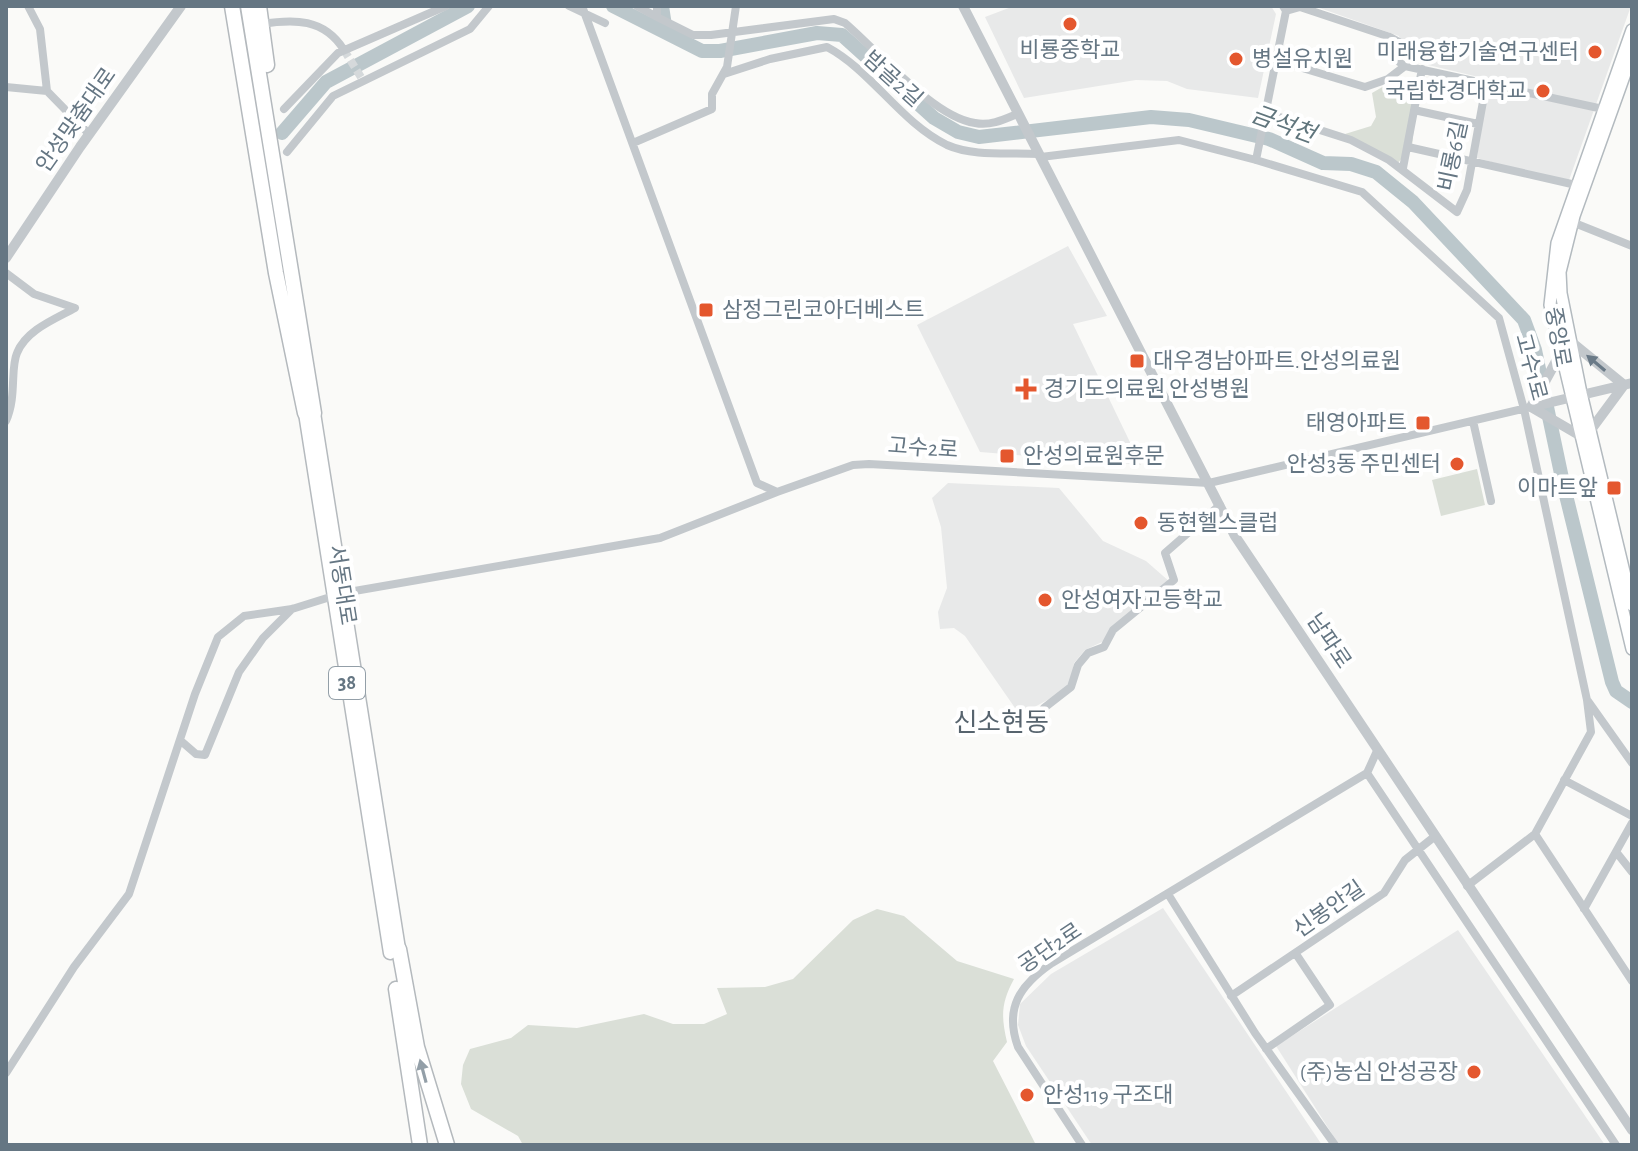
<svg xmlns="http://www.w3.org/2000/svg" width="1638" height="1151" font-family="'Alegreya Sans','Noto Sans KR',sans-serif">
	<style>
		.built { fill: #e8e9e9 }
		.green { fill: #dadfd7 }
		.lines { fill: none; stroke-linecap: round; stroke-linejoin: round }
		.river { stroke: #bbc7cb; stroke-width: 14 }
		.minor-tunnel { stroke: #d5d9db; stroke-width: 8; stroke-dasharray: 8 4; stroke-linecap: butt }
		.secondary-casing { stroke: #b3babf; stroke-width: 14 }
		.primary-casing { stroke: #b5babe; stroke-width: 15 }
		.trunk-casing { stroke: #b4b9bd; stroke-width: 17 }
		.minor { stroke: #c3c8cc; stroke-width: 8 }
		.tertiary { stroke: #c3c8cc; stroke-width: 10 }
		.secondary { stroke: #fff; stroke-width: 11 }
		.primary { stroke: #fff; stroke-width: 12 }
		.trunk { stroke: #fff; stroke-width: 14 }
		.oneway { fill: #6a7a87 }
		.oneway2 { fill: #939fa8 }
		.poi-dot { fill: #e4572e; stroke: #fff; stroke-width: 3 }
		.labels { text-anchor: middle; dominant-baseline: central; stroke-width: 8; stroke-linejoin: round; paint-order: stroke }
		.shield { fill: #fff; stroke: #939fa8; stroke-width: 2 }
		.shield-label { font-size: 20px; font-weight: bold; fill: #657683 }
		.poi-label { font-size: 22px; fill: #657683; stroke: #fff; text-anchor: start }
		.street-label { font-size: 22px; fill: #657683; stroke: #fff }
		.water-label { font-size: 24px; font-style: italic; fill: #60757c; stroke: #fff }
		.quarter-label { font-size: 26px; fill: #57646e; stroke: #fff }
	</style>
	<rect width="100%" height="100%" fill="#fafaf8"/>
	<!-- built -->
	<path class="built" d="M1014,6H1271L1276,14L1258,98L1187,89L1167,81L1136,80L1024,98L985,17Z
		M1314,6H1631L1568,183L1477,158L1487,79L1407,60L1399,36Z
		M1068,246L1107,316L1073,324L1141,465L980,452L917,325Z
		M948,483L1059,488L1103,541L1146,561L1170,582L1104,641L1085,650L1074,663L1071,687L1020,715L965,636L954,628L940,629L938,612L947,588L941,527L932,498Z
		M1163,908L1322,1145H1092L1026,1046L1018,1025L1020,1004L1051,974Z
		M1458,930L1605,1145H1339L1276,1046Z"/>
	<!-- green -->
	<path class="green" d="M1398,78L1418,83L1412,147L1397,164L1345,134L1371,126L1376,117L1372,93Z
		M1477,469L1485,505L1441,516L1432,480Z
		M877,909L904,916L957,961L1014,979C1001,1003 1001,1016 1007,1042L993,1061L1036,1145H523L518,1136L471,1109L461,1084L463,1065L470,1049L511,1038L528,1025L577,1028L644,1014L673,1024H704L727,1014L717,988L765,987L793,979L853,920Z"/>
	<g class="lines">
		<!-- river -->
		<path class="river" d="M613,6L702,51H720L817,33L842,35L934,118L958,132L979,137L1151,117L1189,120L1269,139L1323,163L1351,164L1376,172L1413,202L1524,320L1535,350L1563,483L1612,682L1616,691L1632,702
			M662,6L666,32
			M282,133L326,82L468,6"/>
		<!-- minor-tunnel -->
		<path class="minor-tunnel" d="M344,50L364,82"/>
		<defs>
			<path id="secondary" d="M1632,30L1557,243L1550,305L1632,649
				M1632,54L1574,216L1560,272L1561,293L1581,393L1632,605"/>
			<path id="primary" d="M305,413L390,953
				M314,413L399,949"/>
			<path id="trunk" d="M232,6L276,273L305,413
				M248,6L314,413
				M259,6L267,65
				M399,949L417,1047L447,1145
				M396,989L420,1145"/>
		</defs>
		<!-- secondary casing -->
		<use href="#secondary" class="secondary-casing"/>
		<!-- primary casing -->
		<use href="#primary" class="primary-casing"/>
		<!-- trunk casing -->
		<use href="#trunk" class="trunk-casing"/>
		<!-- minor -->
		<path class="minor" d="M28,6L40,29L47,91
			M569,6L605,23
			M582,6L757,483L777,492L853,465L869,464L1209,483L1531,407
			M637,6L657,17
			M657,6V17L693,35H711L834,19L845,23C878,51 933,117 975,123C990,126 1003,120 1017,114
			M1286,11L1300,7L1390,37L1399,42V62L1405,66L1603,109
			M261,24C294,19 324,18 344,50
			M1276,60L1365,87L1388,79L1405,66
			M724,74L770,59L827,47C872,71 900,122 947,145C974,157 1010,152 1039,154
			M6,87L47,91L89,134
			M284,109L338,53L446,6
			M1414,110L1478,124
			M1264,112L1351,140L1389,160L1457,212L1467,190L1486,85
			M633,143L712,109V94L727,67L736,6
			M1408,147L1576,185
			M287,152L333,96L470,29L489,6
			M1041,157L1179,140L1256,160L1362,192L1499,318L1524,409L1587,700L1591,732L1535,834L1467,886
			M1256,160L1286,11L1283,6
			M1403,168L1422,69
			M1572,222L1632,246
			M6,273L34,294L75,308C55,319 26,330 17,353C10,369 17,396 6,421
			M1473,421L1491,501
			M1588,701L1632,763
			M1044,708L1071,687L1078,665L1088,653L1104,647L1113,630L1174,580L1165,553L1220,505
			M181,741L196,754L205,755L239,672L263,638L292,609
			M1367,773L1616,1145
			M1367,773L1377,751
			M1564,780L1632,816
			M1535,834L1632,981
			M1617,853L1632,872
			M1168,894L1255,1033L1335,1145
			M1584,909L1632,823
			M1231,996L1384,893L1405,860L1434,837
			M1266,1049L1330,1005L1296,954
			M6,1073L74,967L129,894L195,694L218,637L244,616L292,609L343,593L660,538L777,492
			M1082,1145L1018,1047C1004,1008 1020,985 1052,963L1367,773"/>
		<!-- tertiary -->
		<path class="tertiary" d="M963,6L1235,536L1632,1130
			M6,258L80,147L181,6
			M1570,341L1624,385L1590,431
			M1531,407L1632,383
			M1531,407L1560,354
			M1531,407L1579,435"/>
		<!-- secondary -->
		<use href="#secondary" class="secondary"/>
		<!-- primary -->
		<use href="#primary" class="primary"/>
		<!-- trunk -->
		<use href="#trunk" class="trunk"/>
	</g>
	<!-- one-way arrows -->
	<defs><path id="oneway-solid" d="M-6-.8H1V-3.2L6.5 0L1 3.2V.8H-6Z" transform="scale(2)"/></defs>
	<use class="oneway" href="#oneway-solid" transform="translate(1596 363) rotate(-140)"/>
	<use class="oneway2" href="#oneway-solid" transform="translate(423 1071) rotate(-105)"/>
	<!-- markers -->
	<g class="poi-dot">
		<circle cx="1070" cy="24" r="8"/>
		<circle cx="1595" cy="52" r="8"/>
		<circle cx="1236" cy="59" r="8"/>
		<circle cx="1543" cy="91" r="8"/>
		<rect x="698" y="302" width="16" height="16" rx="4"/>
		<rect x="1129" y="353" width="16" height="16" rx="4"/>
		<path d="M1022 377h8v8h8v8h-8v8h-8v-8h-8v-8h8z"/>
		<rect x="1415" y="415" width="16" height="16" rx="4"/>
		<rect x="999" y="448" width="16" height="16" rx="4"/>
		<circle cx="1457" cy="464" r="8"/>
		<rect x="1606" y="480" width="16" height="16" rx="4"/>
		<circle cx="1141" cy="523" r="8"/>
		<circle cx="1045" cy="600" r="8"/>
		<circle cx="1474" cy="1072" r="8"/>
		<circle cx="1027" cy="1095" r="8"/>
	</g>
	<g class="labels">
		<!-- shield labels -->
		<rect class="shield" x="329" y="667" width="36" height="32" rx="6"/>
		<g class="shield-label">
			<text x="347" y="683">38</text>
		</g>
		<!-- poi labels -->
		<g class="poi-label">
			<text x="1070" y="50" text-anchor="middle">비룡중학교</text>
			<text x="1579" y="52" text-anchor="end">미래융합기술연구센터</text>
			<text x="1252" y="59">병설유치원</text>
			<text x="1527" y="91" text-anchor="end">국립한경대학교</text>
			<text x="722" y="310">삼정그린코아더베스트</text>
			<text x="1153" y="361">대우경남아파트.안성의료원</text>
			<text x="1044" y="389">경기도의료원 안성병원</text>
			<text x="1407" y="423" text-anchor="end">태영아파트</text>
			<text x="1023" y="456">안성의료원후문</text>
			<text x="1441" y="464" text-anchor="end">안성3동 주민센터</text>
			<text x="1598" y="488" text-anchor="end">이마트앞</text>
			<text x="1157" y="523">동현헬스클럽</text>
			<text x="1061" y="600">안성여자고등학교</text>
			<text x="1458" y="1072" text-anchor="end">(주)농심 안성공장</text>
			<text x="1043" y="1095">안성119 구조대</text>
		</g>
		<!-- street labels -->
		<g class="street-label">
			<text transform="translate(893 79) rotate(42)">밤골2길</text>
			<text transform="translate(76 120) rotate(-55)">안성맞춤대로</text>
			<text transform="translate(1453 156) rotate(-78)">비룡6길</text>
			<text transform="translate(1558 337) rotate(80)">중앙로</text>
			<text transform="translate(1531 367) rotate(75)">고수1로</text>
			<text transform="translate(923 448) rotate(4)">고수2로</text>
			<text transform="translate(342 585) rotate(81)">서동대로</text>
			<text transform="translate(1329 641) rotate(56)">남파로</text>
			<text transform="translate(1329 909) rotate(-35)">신봉안길</text>
			<text transform="translate(1050 948) rotate(-34)">공단2로</text>
		</g>
		<!-- water labels -->
		<g class="water-label">
			<text transform="translate(1283 125) rotate(20)">금석천</text>
		</g>
		<!-- quarter labels -->
		<g class="quarter-label">
			<text x="1001" y="723">신소현동</text>
		</g>
	</g>
	<!-- border -->
	<rect width="1638" height="1151" fill="none" stroke="#657683" stroke-width="16"/>
</svg>
